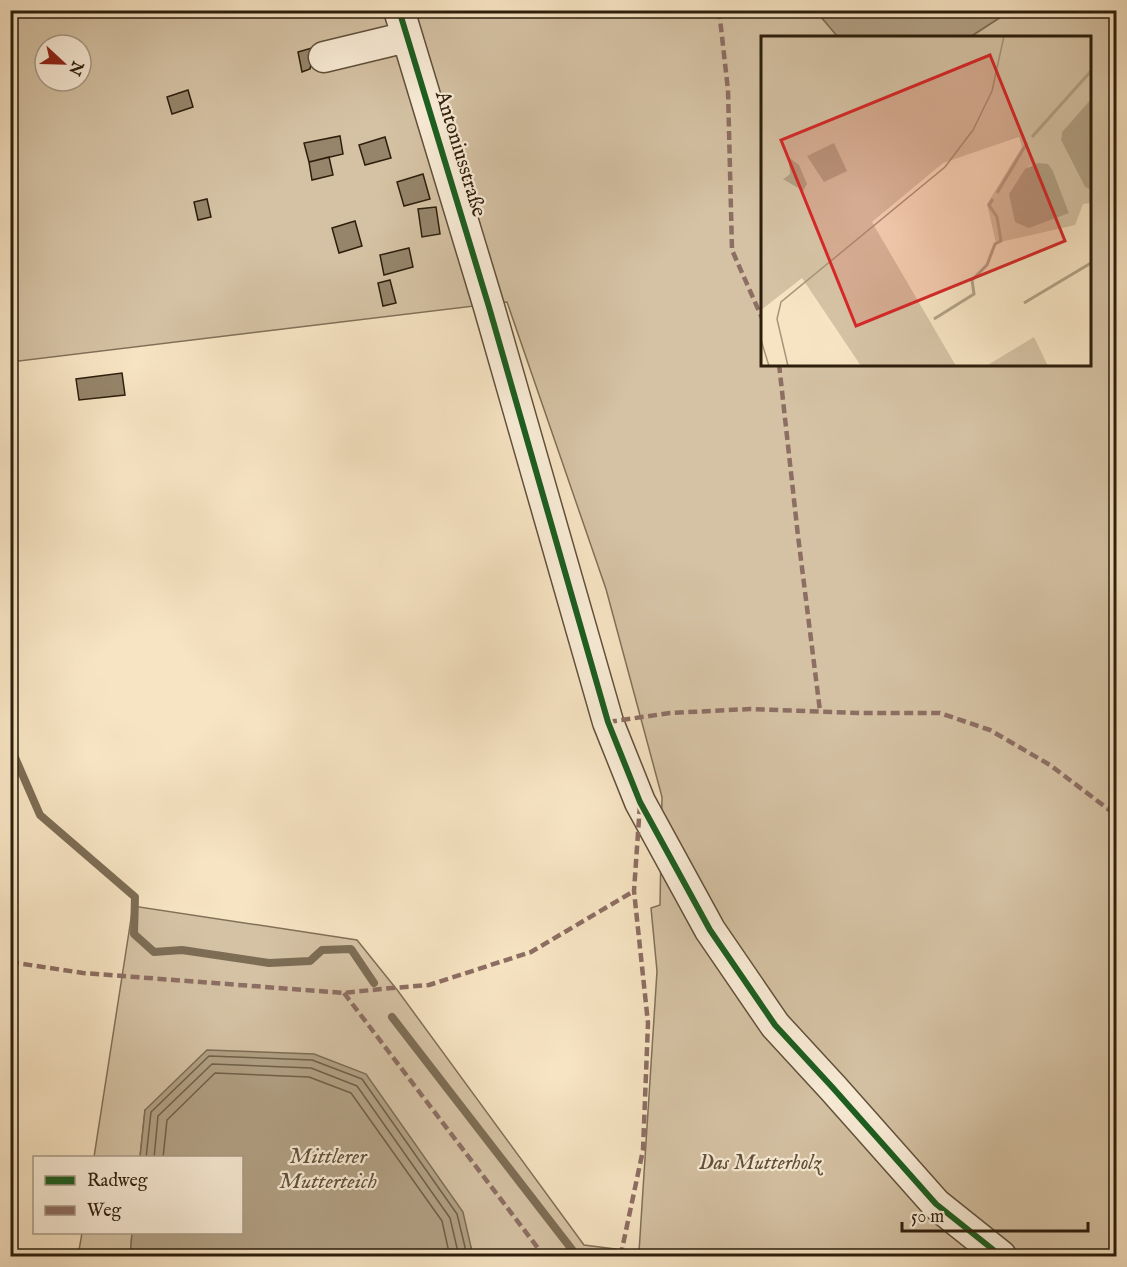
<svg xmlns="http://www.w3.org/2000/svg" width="1127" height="1267" font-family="'IM FELL English',serif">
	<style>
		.green { fill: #d5c2a4; stroke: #817058; stroke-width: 1.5; fill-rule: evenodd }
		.water { fill: #b2a185; stroke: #7d6d55; stroke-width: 1.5 }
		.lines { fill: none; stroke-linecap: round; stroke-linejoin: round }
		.shore { stroke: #706048; stroke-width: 1.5 }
		.stream { stroke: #7d6d55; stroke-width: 8 }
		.building { fill: #96856b; stroke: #2d1e0c; stroke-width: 1.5 }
		.minor-casing { stroke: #60503a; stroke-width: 33 }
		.minor { stroke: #faedd8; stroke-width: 30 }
		.quiet { stroke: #8d6e63; stroke-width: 4.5; stroke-dasharray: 9 4.5; stroke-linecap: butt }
		.cycleway-casing { stroke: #faedd8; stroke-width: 10 }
		.cycleway { stroke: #1b5e20; stroke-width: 6 }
		.labels { text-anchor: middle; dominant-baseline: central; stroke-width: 4.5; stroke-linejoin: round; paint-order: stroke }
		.street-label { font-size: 21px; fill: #2d1e0c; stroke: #faedd8 }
		.park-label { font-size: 21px; font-style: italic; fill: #5f4f3a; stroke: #faedd8 }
		.water-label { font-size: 22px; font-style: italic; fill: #62523c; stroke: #faedd8 }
		.inset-river { fill: none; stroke: #b2a185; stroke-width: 3 }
		.inset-road { fill: none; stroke: #a6957a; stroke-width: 1.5 }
		.view { fill: #d62828; fill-opacity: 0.15; stroke: #d62828; stroke-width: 3 }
		.inset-edge { fill: none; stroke: #2d1e0c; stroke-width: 3 }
	</style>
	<rect width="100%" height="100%" fill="#f7e4c3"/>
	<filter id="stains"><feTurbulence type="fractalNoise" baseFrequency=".00333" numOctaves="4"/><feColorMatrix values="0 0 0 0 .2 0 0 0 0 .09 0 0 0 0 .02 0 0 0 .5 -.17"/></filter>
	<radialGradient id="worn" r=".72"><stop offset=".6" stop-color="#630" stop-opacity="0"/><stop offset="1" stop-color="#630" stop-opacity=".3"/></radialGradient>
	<!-- green -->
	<path class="green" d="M10,11H816L838,37L762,38V364H1090V38L970,37L1010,11H1116V1256H470L471,1247L145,1110L140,1157H94L133,906L357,940L398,991L584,1245L639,1252L657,971L651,908L660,905L662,797L606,589L507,302L11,362ZM45,45H81V81H45Z
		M82,1233H132L130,1256H78Z"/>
	<!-- water -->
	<path class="water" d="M816,11H1010L970,37H838Z
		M207,1050L314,1054L366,1074L463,1212L471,1247L470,1256H130L132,1233L242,1232V1158L140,1157L145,1110Z"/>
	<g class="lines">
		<!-- shore -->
		<path class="shore" d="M146,1158L151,1112L209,1056L312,1060L362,1079L457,1214L465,1247L464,1256
			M154,1158L158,1116L212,1064L311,1068L357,1086L450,1218L457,1248V1256
			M163,1158L167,1120L215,1073L309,1077L351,1093L442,1221L448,1248V1256"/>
		<!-- stream -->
		<path class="stream" d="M10,746L40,815L135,897L134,934L154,952L182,950L269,963L310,961L322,950L351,949L374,983
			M392,1017L577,1256"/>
	</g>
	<!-- building -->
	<path class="building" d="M315,47L310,69L302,72L298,52Z
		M188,90L193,107L172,114L167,97Z
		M340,136L343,154L309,162L304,143Z
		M385,137L391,158L365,165L359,145Z
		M329,157L333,175L312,180L309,162Z
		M423,174L430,199L404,206L397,182Z
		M207,199L211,217L198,220L194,202Z
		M436,207L440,234L422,237L418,209Z
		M355,221L362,246L339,253L332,228Z
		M409,248L413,267L384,275L380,255Z
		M390,280L396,303L383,306L378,283Z
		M122,373L125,395L79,400L76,379Z"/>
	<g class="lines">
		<defs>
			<path id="minor" d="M399,10L489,307L608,722L640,802L710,930L775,1025L833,1088L936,1204L1001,1256
				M324,57L407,37"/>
		</defs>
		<!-- minor casing -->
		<use href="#minor" class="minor-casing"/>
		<!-- minor -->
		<use href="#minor" class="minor"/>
		<!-- quiet -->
		<path class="quiet" d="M719,10L728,90L732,250L762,318
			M779,364L798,536L820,711
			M608,722L670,713L750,709L860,713H940L990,730L1050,765L1116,815
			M10,962L83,973L344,993L381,989L429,985L531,952L634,891
			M344,993L544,1256
			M622,1256L621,1254L643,1150L648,1023L634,891L640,804"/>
		<defs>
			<path id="cycleway" d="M399,10L489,307L608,722L640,802L710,930L775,1025L833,1088L936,1204L1001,1256"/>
		</defs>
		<!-- cycleway casing -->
		<use href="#cycleway" class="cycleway-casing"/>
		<!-- cycleway -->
		<use href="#cycleway" class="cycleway"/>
	</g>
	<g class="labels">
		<!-- street labels -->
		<g class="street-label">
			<text transform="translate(460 154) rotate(73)">Antoniusstraße</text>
		</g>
		<!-- park labels -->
		<g class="park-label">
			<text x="760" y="1163">Das Mutterholz</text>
		</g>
		<!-- water labels -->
		<g class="water-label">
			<text x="328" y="1157">Mittlerer<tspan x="328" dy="25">Mutterteich</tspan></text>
		</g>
	</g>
	<!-- overview -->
	<g transform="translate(761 36)">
		<rect width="330" height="330" fill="#f7e4c3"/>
		<path d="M0,0H330V63L301,96L300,104L324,151L330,154V167L322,168L314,189L235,207L226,168L261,111L258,101L182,127L111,186L195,330H100L41,242L0,274ZM27,121L42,154L23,142L29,139ZM269,129L292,135L308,177L248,158ZM273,301L287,330H225Z" fill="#d5c2a4" fill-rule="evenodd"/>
		<path d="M330,63V154L324,151L300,104L301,96ZM73,107L86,135L63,146L46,120ZM27,121L38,129L46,148L42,155L22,143L29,138ZM277,127L287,128L292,135L308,177L268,192L254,186L248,158L264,133Z" fill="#b2a185"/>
		<path class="inset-river" d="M271,101L330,35M236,157L266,107M263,267L330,227M173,283L213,258L211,244L226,229L234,208L240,205L236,181L228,169L232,163"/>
		<path class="inset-road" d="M0,304L8,330M27,330L16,283L20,266L184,131L212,94L231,55L243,0"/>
		<path class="view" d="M229,19L304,205L95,290L20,104Z"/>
		<rect width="330" height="330" class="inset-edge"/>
	</g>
	<!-- margin -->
	<rect width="1127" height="1267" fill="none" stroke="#f7e4c3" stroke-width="36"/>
	<rect x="12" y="12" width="1103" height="1243" fill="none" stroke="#2d1e0c" stroke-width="3"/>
	<rect x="18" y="18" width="1091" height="1231" fill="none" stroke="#2d1e0c" stroke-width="1.5"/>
	<!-- legend -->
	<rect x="33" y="1156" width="210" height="78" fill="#faedd8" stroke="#a89a86" stroke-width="1.5"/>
	<rect x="45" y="1176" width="30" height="9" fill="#1b5e20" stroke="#a89a86" stroke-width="1.5"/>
	<text x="87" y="1186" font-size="18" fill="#2d1e0c">Radweg</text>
	<rect x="45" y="1206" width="30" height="9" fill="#8d6e63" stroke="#a89a86" stroke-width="1.5"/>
	<text x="87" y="1216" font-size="18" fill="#2d1e0c">Weg</text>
	<!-- north arrow -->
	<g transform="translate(63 63) rotate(112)"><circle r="28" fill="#faedd8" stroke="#a89a86" stroke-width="1.5"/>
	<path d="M0-4.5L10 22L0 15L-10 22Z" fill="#8f2418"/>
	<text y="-9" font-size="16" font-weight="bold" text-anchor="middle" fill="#2d1e0c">N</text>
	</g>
	<!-- scale -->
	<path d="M902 1222v9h186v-9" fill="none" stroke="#2d1e0c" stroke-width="3"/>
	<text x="911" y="1222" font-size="18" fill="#2d1e0c" stroke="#faedd8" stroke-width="4.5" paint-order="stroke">50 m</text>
	<rect width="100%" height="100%" filter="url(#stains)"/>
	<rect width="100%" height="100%" fill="url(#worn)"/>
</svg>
